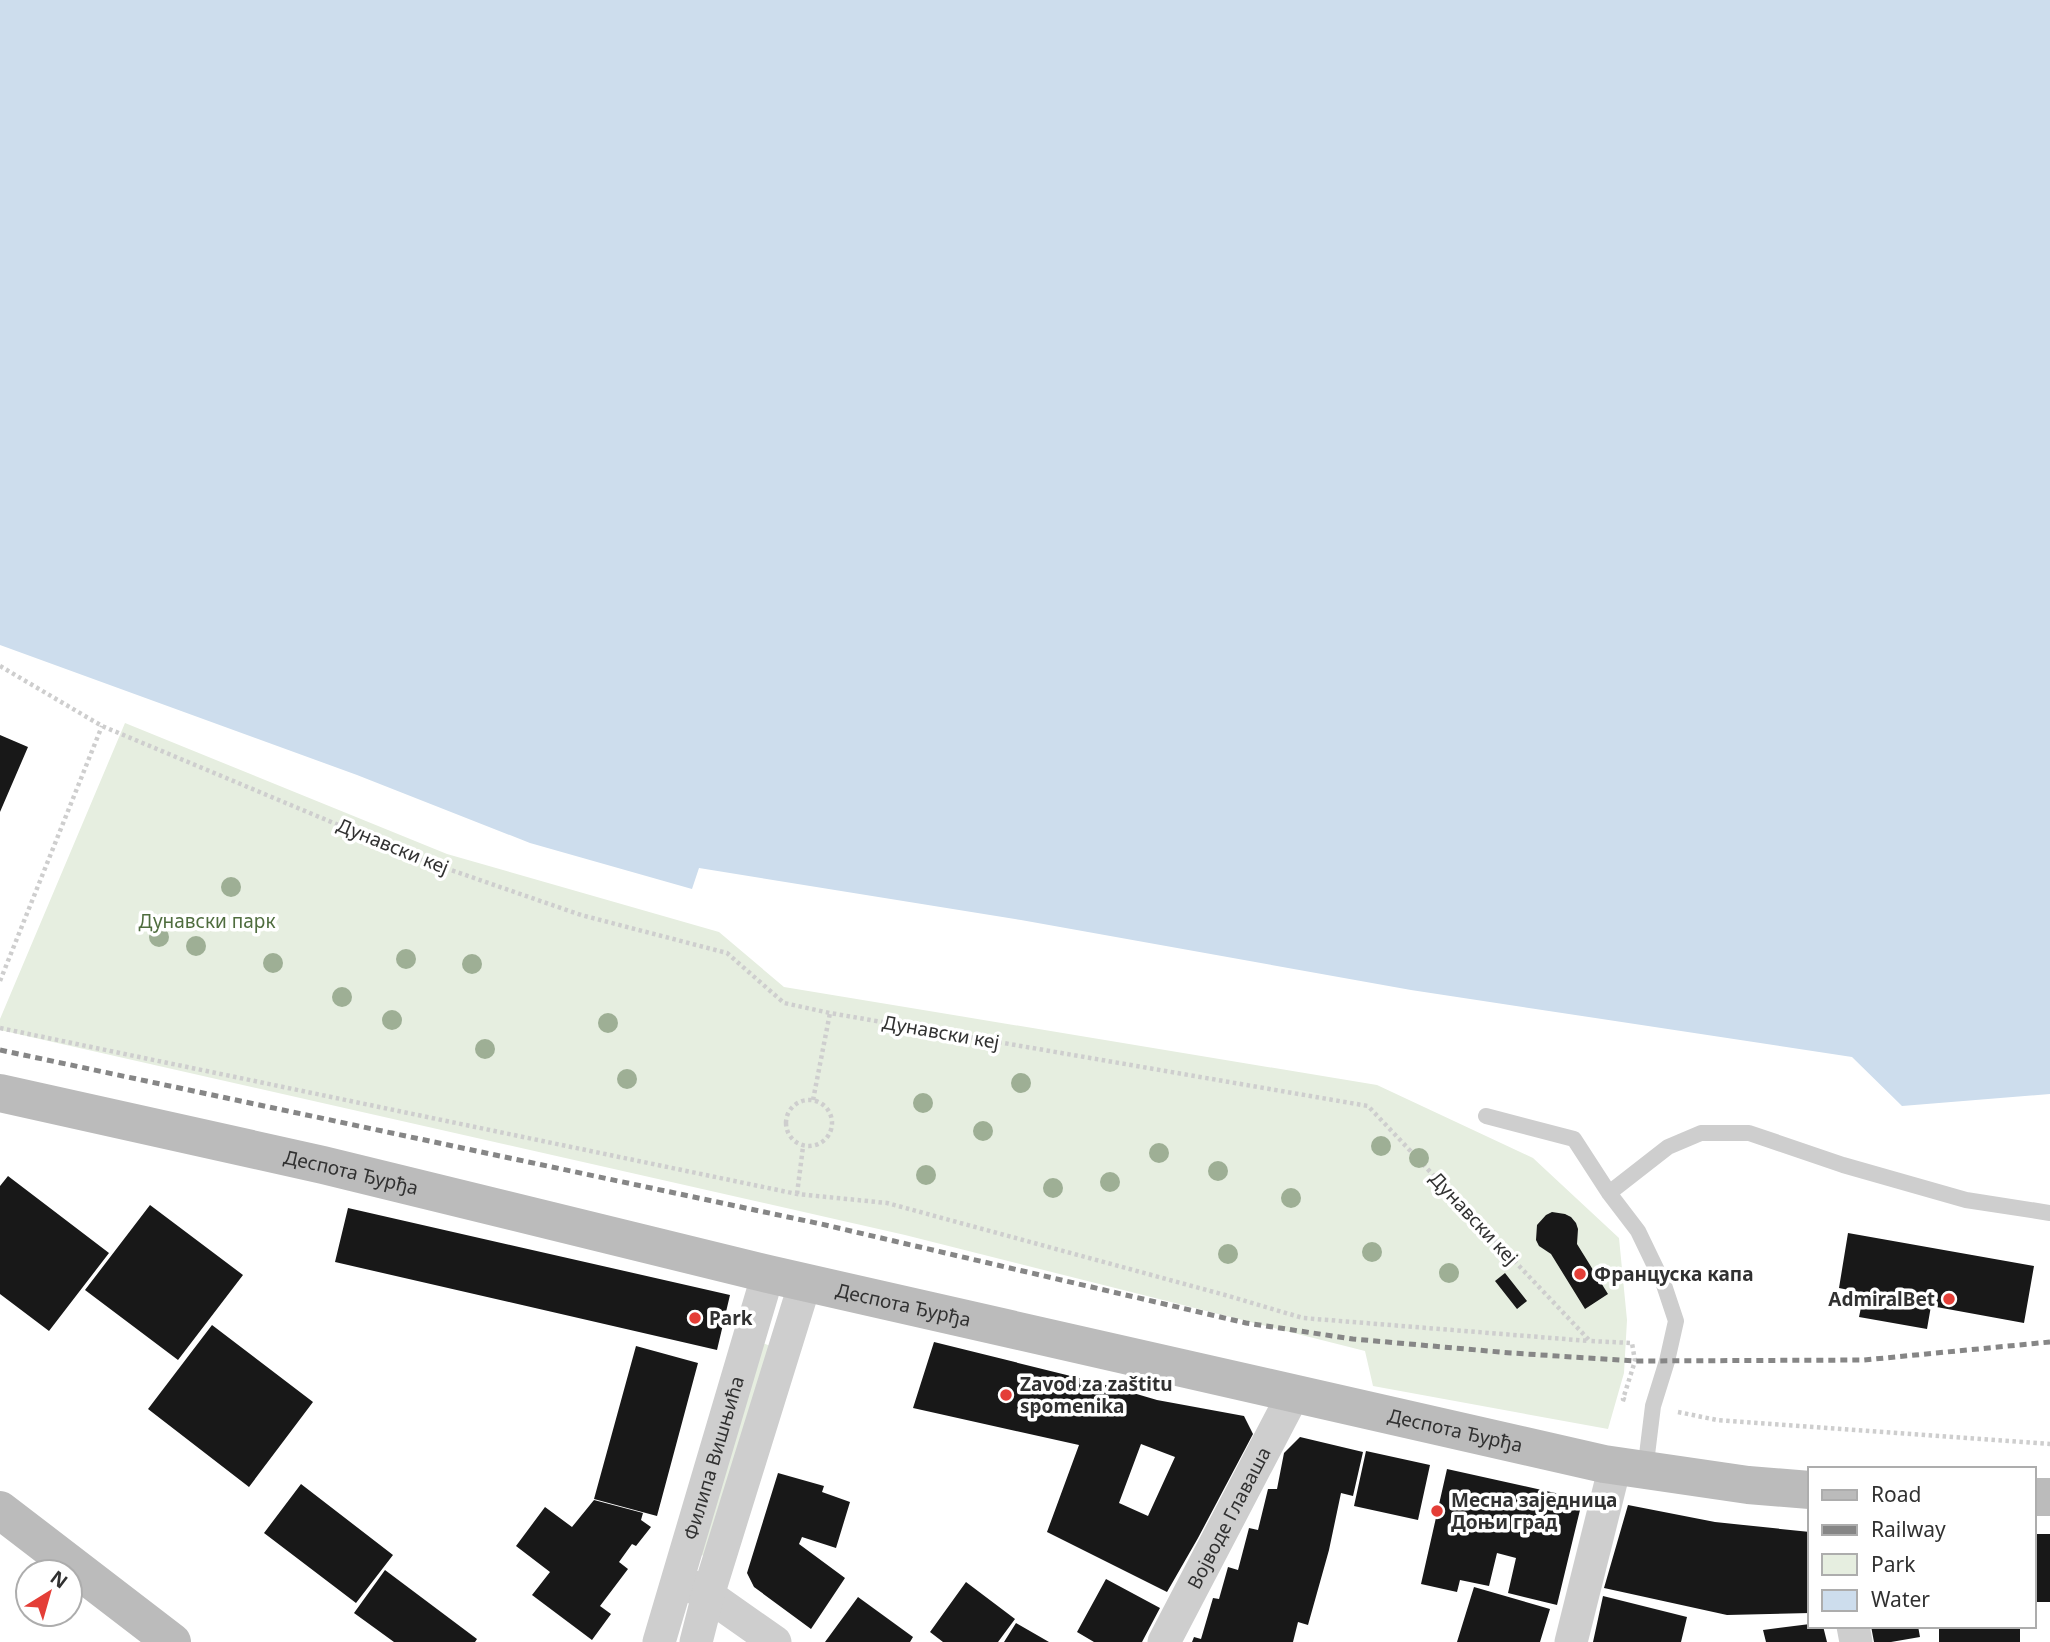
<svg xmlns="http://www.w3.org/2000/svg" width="2050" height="1642" font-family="'Noto Sans',sans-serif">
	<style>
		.green { fill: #e6eee0 }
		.water { fill: #cddded }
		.building { fill: #181818; fill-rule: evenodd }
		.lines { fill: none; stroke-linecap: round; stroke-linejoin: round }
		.path { stroke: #cecece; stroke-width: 4.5; stroke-dasharray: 3.5 3.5; stroke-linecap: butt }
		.lane { stroke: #cecece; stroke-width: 16 }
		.street { stroke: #cecece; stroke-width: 33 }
		.secondary { stroke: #bbb; stroke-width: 38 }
		.rail { stroke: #868686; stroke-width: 5; stroke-dasharray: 7 5; stroke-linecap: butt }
		.tree { fill: #9eaf95 }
		.poi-dot { fill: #e43e37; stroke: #fff; stroke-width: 2.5 }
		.labels { text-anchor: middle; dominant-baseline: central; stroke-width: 7; stroke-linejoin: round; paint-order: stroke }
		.street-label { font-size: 19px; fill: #313131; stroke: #fff }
		.park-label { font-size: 19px; fill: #4f6d3e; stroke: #fff }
		.poi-label { font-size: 19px; font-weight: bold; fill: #313131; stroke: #fff; text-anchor: start }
	</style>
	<rect width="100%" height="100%" fill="#fff"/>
	<!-- green -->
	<path class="green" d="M125,723L447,854L719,932L784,987L1377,1085L1533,1158L1619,1238L1627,1320L1624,1373L1608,1429L1373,1386L1365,1351L905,1235L0,1030V1019Z
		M760,1342L773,1347L708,1558L697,1553Z"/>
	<!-- water -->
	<path class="water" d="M0,0H2050V1094L1902,1106L1852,1057L1411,990L1021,920L699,868L692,889L530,843L357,775L0,645Z"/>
	<!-- building -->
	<path class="building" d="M0,735L28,747L0,812Z
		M8,1176L109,1253L49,1331L0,1294V1186Z
		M150,1205L243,1275L178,1360L85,1290Z
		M348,1208L730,1295L717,1350L335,1262Z
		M1552,1212L1565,1214L1571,1217L1576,1223L1578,1229L1577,1244L1608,1294L1585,1309L1551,1254L1539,1246L1536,1240L1537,1225L1546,1215Z
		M1848,1233L2034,1266L2024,1323L1931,1306L1927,1329L1859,1317L1864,1293L1839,1288Z
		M1505,1273L1527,1301L1517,1309L1495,1281Z
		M212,1325L313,1402L249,1487L148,1409Z
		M934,1342L1099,1383L1157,1400L1244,1416L1253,1434L1198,1538L1167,1592L1047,1532L1079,1445L913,1408ZM1141,1444L1175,1457L1148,1516L1119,1503Z
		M636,1346L698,1363L657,1516L594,1499Z
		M1300,1437L1363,1452L1353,1496L1341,1493L1329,1550L1308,1625L1298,1622L1293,1642H1192L1194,1637L1201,1639L1213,1598L1219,1599L1228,1567L1238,1570L1249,1528L1258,1530L1268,1489H1277L1284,1453Z
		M1366,1451L1430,1465L1418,1520L1354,1506Z
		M1447,1469L1573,1497L1580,1510L1557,1605L1508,1593L1516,1558L1497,1553L1489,1586L1460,1580L1457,1592L1421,1584Z
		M778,1473L824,1486L822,1492L850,1502L836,1548L802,1537L799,1544L845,1578L811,1629L754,1587L747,1573Z
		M301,1484L393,1555L356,1603L264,1533Z
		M594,1500L643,1513L641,1520L651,1527L636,1546L632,1544L619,1562L628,1569L600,1606L611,1614L592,1640L532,1595L550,1572L516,1546L545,1507L572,1527Z
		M1628,1505L1715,1522L1810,1532V1613L1727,1615L1604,1588Z
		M2034,1534H2050V1602H2034Z
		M385,1570L477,1639L475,1642H394L354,1613Z
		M1106,1579L1160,1608L1142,1642H1094L1077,1632Z
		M966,1582L1015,1619L998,1642H943L930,1632Z
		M1474,1587L1550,1609L1540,1642H1457Z
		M1603,1596L1687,1617L1681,1642H1593Z
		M858,1597L913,1637L910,1642H825Z
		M1016,1623L1049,1642H1004Z
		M1810,1624V1626H1823L1827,1642H1766L1763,1630Z
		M1871,1626H1918L1920,1637L1891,1642H1874Z
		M1939,1626H2020V1642H1939Z"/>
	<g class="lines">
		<!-- path -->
		<path class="path" d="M0,666L102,726L422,860L581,915L727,953L784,1003L830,1013L1368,1106L1590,1341L1632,1343L1635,1361L1623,1399L1629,1401
			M0,981L102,726
			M0,1028L797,1194L887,1203L1225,1295L1303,1318L1589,1341
			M786 1123a23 23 0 1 1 46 0a23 23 0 1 1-46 0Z
			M813,1100L830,1013
			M797,1194L803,1147
			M1678,1412L1717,1420L2050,1444"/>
		<!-- lane -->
		<path class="lane" d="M1486,1116L1574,1139L1609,1193L1638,1231L1664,1285L1676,1321L1667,1361L1653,1406L1645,1471
			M1609,1193L1668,1147L1701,1133H1749L1843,1165L1966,1200L2050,1213"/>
		<!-- street -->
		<g class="street">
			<path d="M689,1585L708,1595L775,1642"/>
			<path d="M1853,1626L1856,1642"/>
			<path id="s1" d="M659,1642L768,1274"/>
			<path d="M696,1642L708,1595L805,1283"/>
			<path id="s2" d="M1164,1642L1293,1395"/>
			<path d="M1571,1642L1615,1466"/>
		</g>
		<!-- secondary -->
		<g class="secondary">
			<path id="s3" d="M0,1093L323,1165L768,1274L1604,1464L1748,1485L1810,1490"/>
			<path d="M2034,1497H2050"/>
			<path d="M0,1510L172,1642"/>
		</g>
		<!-- rail -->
		<path class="rail" d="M0,1050L821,1224L1246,1323L1353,1339L1511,1353L1635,1361L1864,1360L2050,1342"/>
	</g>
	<!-- trees -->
	<g class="tree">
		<circle cx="231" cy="887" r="10"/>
		<circle cx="159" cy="937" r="10"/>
		<circle cx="196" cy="946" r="10"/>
		<circle cx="406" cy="959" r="10"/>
		<circle cx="273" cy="963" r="10"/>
		<circle cx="472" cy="964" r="10"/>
		<circle cx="342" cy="997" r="10"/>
		<circle cx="392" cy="1020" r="10"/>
		<circle cx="608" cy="1023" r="10"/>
		<circle cx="485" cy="1049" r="10"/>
		<circle cx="627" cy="1079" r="10"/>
		<circle cx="1021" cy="1083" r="10"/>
		<circle cx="923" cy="1103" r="10"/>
		<circle cx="983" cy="1131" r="10"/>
		<circle cx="1381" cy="1146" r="10"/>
		<circle cx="1159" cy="1153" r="10"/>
		<circle cx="1419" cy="1158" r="10"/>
		<circle cx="1218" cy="1171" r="10"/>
		<circle cx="926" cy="1175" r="10"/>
		<circle cx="1110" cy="1182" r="10"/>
		<circle cx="1053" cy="1188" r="10"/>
		<circle cx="1291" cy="1198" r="10"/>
		<circle cx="1372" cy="1252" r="10"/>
		<circle cx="1228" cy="1254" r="10"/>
		<circle cx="1449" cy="1273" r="10"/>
	</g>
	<!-- markers -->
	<g class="poi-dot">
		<circle cx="1580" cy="1274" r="7"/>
		<circle cx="1949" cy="1299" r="7"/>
		<circle cx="695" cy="1318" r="7"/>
		<circle cx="1006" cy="1395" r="7"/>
		<circle cx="1437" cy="1511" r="7"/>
	</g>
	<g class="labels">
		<!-- street labels -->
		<g class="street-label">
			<text transform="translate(393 846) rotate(22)">Дунавски кеј</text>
			<text transform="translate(941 1032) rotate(10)">Дунавски кеј</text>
			<text stroke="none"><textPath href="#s3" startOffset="360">Деспота Ђурђа</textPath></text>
			<text transform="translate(1474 1218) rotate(47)">Дунавски кеј</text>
			<text stroke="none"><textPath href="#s3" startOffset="928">Деспота Ђурђа</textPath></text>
			<text stroke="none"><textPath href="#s3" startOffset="1494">Деспота Ђурђа</textPath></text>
			<text stroke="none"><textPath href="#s1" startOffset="192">Филипа Вишњића</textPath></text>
			<text stroke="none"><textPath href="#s2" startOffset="140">Војводе Главаша</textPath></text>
		</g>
		<!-- park labels -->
		<g class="park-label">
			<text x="207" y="921">Дунавски парк</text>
		</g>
		<!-- poi labels -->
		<g class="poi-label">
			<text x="1594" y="1274">Француска капа</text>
			<text x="1935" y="1299" text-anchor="end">AdmiralBet</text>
			<text x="709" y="1318">Park</text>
			<text x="1020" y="1384">Zavod za zaštitu<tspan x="1020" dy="22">spomenika</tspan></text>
			<text x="1451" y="1500">Месна заједница<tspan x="1451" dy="22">Доњи град</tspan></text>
		</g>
	</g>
	<!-- legend -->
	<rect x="1808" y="1467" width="228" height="161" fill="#ffffff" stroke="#adadad" stroke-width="2"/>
	<rect x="1822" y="1490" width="35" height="10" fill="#bbbbbb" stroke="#adadad" stroke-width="2"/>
	<text x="1871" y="1502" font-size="21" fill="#313131">Road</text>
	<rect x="1822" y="1525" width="35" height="10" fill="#868686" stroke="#adadad" stroke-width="2"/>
	<text x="1871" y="1537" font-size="21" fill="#313131">Railway</text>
	<rect x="1822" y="1554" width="35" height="21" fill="#e6eee0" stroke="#adadad" stroke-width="2"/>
	<text x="1871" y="1572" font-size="21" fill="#313131">Park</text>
	<rect x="1822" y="1590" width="35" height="21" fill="#cddded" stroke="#adadad" stroke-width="2"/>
	<text x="1871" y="1607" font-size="21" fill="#313131">Water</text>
	<!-- north arrow -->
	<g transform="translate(49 1593) rotate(37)"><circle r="33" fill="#ffffff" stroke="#adadad" stroke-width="2"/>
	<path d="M0-5L12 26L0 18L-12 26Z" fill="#e43e37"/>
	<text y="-10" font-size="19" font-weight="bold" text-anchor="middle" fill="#313131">N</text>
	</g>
</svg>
